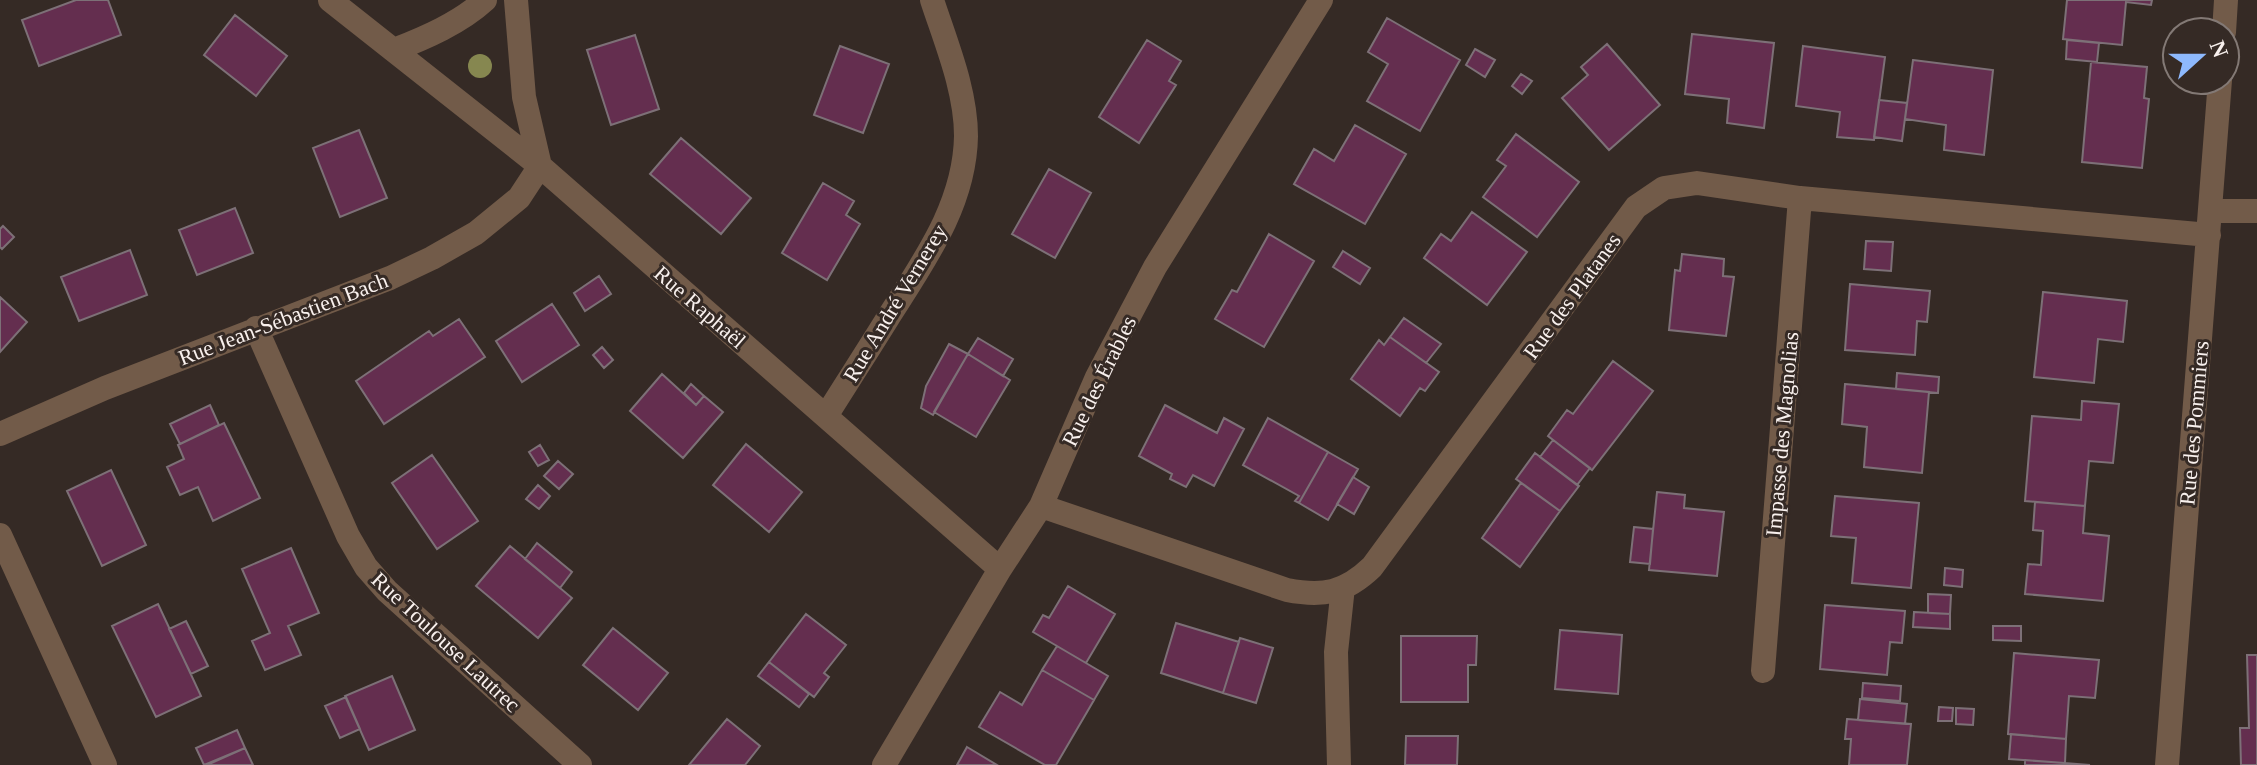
<svg xmlns="http://www.w3.org/2000/svg" width="2257" height="765" font-family="Georgia,serif">
	<style>
		.building { fill: #642e4f; stroke: #7d7077; stroke-width: 2 }
		.lines { fill: none; stroke-linecap: round; stroke-linejoin: round }
		.street { stroke: #725b49; stroke-width: 24 }
		.tree { fill: #868750 }
		.labels { text-anchor: middle; dominant-baseline: central; stroke-width: 6; stroke-linejoin: round; paint-order: stroke }
		.street-label { font-size: 22px; fill: #f8f0ed; stroke: #352a25 }
	</style>
	<rect width="100%" height="100%" fill="#352a25"/>
	<!-- building -->
	<path class="building" d="M76,0H108L121,35L39,66L22,20Z
		M2067,0H2152L2151,5L2126,2L2122,45L2063,39Z
		M235,15L287,56L256,96L204,55Z
		M1387,18L1460,60L1420,131L1367,101L1388,64L1368,52Z
		M1692,34L1774,43L1764,128L1727,123L1729,99L1685,94Z
		M635,35L659,109L611,125L587,50Z
		M1147,40L1181,61L1169,81L1176,85L1139,143L1099,117Z
		M2067,40L2099,43L2097,62L2066,59Z
		M1607,44L1660,105L1609,150L1562,98L1588,75L1581,67Z
		M840,46L889,64L863,133L814,115Z
		M1803,46L1885,57L1874,140L1837,137L1840,112L1796,106Z
		M1475,49L1495,60L1485,77L1466,65Z
		M1913,60L1993,70L1984,155L1944,150L1946,125L1905,119Z
		M2091,62L2147,67L2144,98L2149,99L2142,168L2082,162Z
		M1521,74L1532,81L1522,94L1512,86Z
		M1879,100L1907,103L1902,141L1874,137Z
		M1355,125L1406,154L1365,224L1294,184L1314,149L1334,161Z
		M359,130L387,198L340,217L313,148Z
		M1516,134L1579,182L1537,237L1483,197L1506,166L1497,160Z
		M681,138L751,198L721,234L650,174Z
		M1049,169L1091,193L1055,258L1012,234Z
		M823,183L854,201L846,215L860,224L827,280L782,253Z
		M235,208L253,253L197,275L179,230Z
		M1472,212L1527,252L1487,305L1424,258L1441,234L1451,241Z
		M3,226L14,237L2,249L0,247V229Z
		M1269,234L1314,261L1264,347L1215,319L1232,290L1237,292Z
		M1866,241L1893,242L1891,271L1864,269Z
		M130,250L147,295L79,321L61,277Z
		M1343,251L1370,268L1360,284L1333,267Z
		M1682,254L1724,259L1723,276L1734,277L1726,336L1669,330L1675,270L1680,271Z
		M599,276L611,294L585,311L574,293Z
		M1850,284L1930,291L1927,322L1917,321L1915,355L1845,350Z
		M2043,292L2127,301L2123,342L2098,339L2094,383L2034,377Z
		M0,297L27,322L0,352Z
		M552,304L579,345L522,382L496,341Z
		M1404,318L1441,344L1426,363L1390,337Z
		M459,319L485,357L384,424L356,381L429,331L433,336Z
		M1390,337L1439,372L1425,391L1420,388L1400,416L1351,379L1379,340L1384,345Z
		M978,338L1013,359L1003,376L968,354Z
		M949,344L968,354L933,415L921,408L926,386Z
		M602,347L613,360L604,368L593,355Z
		M968,354L1010,380L976,437L934,412Z
		M1613,361L1653,391L1592,470L1548,436L1567,410L1573,414Z
		M1897,373L1939,377L1938,393L1896,389Z
		M662,374L696,405L704,396L723,412L683,458L630,411Z
		M691,384L704,396L696,405L684,393Z
		M1845,384L1929,392L1922,473L1864,467L1867,427L1842,424Z
		M2082,401L2119,404L2113,463L2089,461L2085,506L2025,501L2032,416L2081,420Z
		M210,405L219,425L180,444L170,424Z
		M1165,405L1217,433L1224,418L1244,429L1214,486L1193,475L1186,487L1170,479L1172,474L1139,456Z
		M1268,418L1328,452L1299,503L1295,501L1299,496L1243,465Z
		M224,423L260,498L213,521L198,487L180,495L167,467L184,459L178,445Z
		M1553,440L1590,468L1577,485L1540,457Z
		M746,444L802,492L769,532L713,485Z
		M540,445L549,460L538,466L529,452Z
		M1328,452L1358,469L1328,520L1299,503Z
		M1535,453L1579,486L1560,511L1516,479Z
		M432,455L478,521L437,549L392,483Z
		M558,461L573,474L559,489L544,476Z
		M111,470L146,545L102,566L67,491Z
		M1353,477L1369,487L1354,514L1337,504Z
		M1521,483L1560,511L1520,567L1482,538Z
		M538,485L550,496L539,509L526,499Z
		M1657,492L1685,495L1684,508L1724,512L1717,576L1649,570Z
		M1835,496L1919,503L1911,588L1852,583L1856,538L1831,536Z
		M2035,502L2085,506L2083,533L2109,536L2103,601L2025,594L2028,564L2041,565L2043,531L2033,530Z
		M1634,527L1653,529L1650,564L1630,562Z
		M537,543L572,572L560,588L525,559Z
		M510,546L572,598L538,638L476,586Z
		M291,548L319,613L288,626L301,655L265,670L252,641L270,633L242,569Z
		M1945,568L1963,570L1962,587L1944,585Z
		M1068,586L1115,614L1086,663L1033,632L1043,615L1049,618Z
		M1928,594L1951,595L1950,614L1928,613Z
		M158,604L201,696L156,717L112,626Z
		M1825,605L1905,611L1902,643L1890,642L1887,675L1820,669Z
		M1914,612L1950,614V629L1913,627Z
		M806,614L846,645L824,673L829,677L814,697L769,662Z
		M186,621L208,666L191,674L169,629Z
		M1176,623L1239,642L1223,693L1161,673Z
		M1993,626H2021V641L1993,640Z
		M613,628L668,673L638,710L583,665Z
		M1560,630L1622,635L1618,694L1555,689Z
		M1401,636H1477L1476,665H1468V702H1401Z
		M1240,638L1273,648L1256,703L1223,693Z
		M1057,646L1108,676L1094,700L1042,670Z
		M2014,653L2099,660L2095,698L2069,696L2066,739L2008,734Z
		M2247,655H2257V765H2241L2240,728H2249Z
		M769,662L809,694L799,707L758,676Z
		M1042,670L1094,700L1056,765H1045L979,727L1000,692L1022,705Z
		M392,676L415,730L369,750L345,696Z
		M1863,683L1901,686L1900,701L1862,698Z
		M346,697L360,729L340,738L325,706Z
		M1860,699L1907,704L1905,724L1858,720Z
		M1939,707L1953,708L1952,721H1938Z
		M1956,708L1974,709L1973,725L1956,724Z
		M727,719L760,746L745,765H689Z
		M1847,719L1911,724L1907,765H1849L1851,739H1845Z
		M237,730L245,748L204,765L196,748Z
		M2011,734L2066,739L2065,763L2009,759Z
		M1406,736H1458L1457,765H1405Z
		M967,747L997,765H957Z
		M245,748L253,765H207Z
		M2025,760L2090,765H2025Z"/>
	<g class="lines">
		<!-- street -->
		<path class="street" d="M330,0L540,166L1000,569
			M2224,32L2226,0
			M394,50C425,38 460,23 485,0
			M2211,211H2257
			M256,328L348,536L366,567L387,591L580,765
			M826,416C848,381 870,347 891,313C926,258 965,203 966,136C966,90 946,43 932,0
			M0,434L105,388L390,278L432,258L476,233L519,198L540,166L524,97L516,0
			M1041,506L1287,590C1323,597 1345,593 1372,567L1636,207L1664,188L1697,183L1800,198L2209,235
			M0,535L105,765
			M1763,671L1800,198
			M884,765L1000,569L1041,506L1097,377L1155,267L1321,0
			M1339,765L1336,652L1343,587
			M2167,765L2220,80"/>
	</g>
	<!-- trees -->
	<circle class="tree" cx="480" cy="66" r="12"/>
	<g class="labels">
		<!-- street labels -->
		<g class="street-label">
			<text transform="translate(1572 296) rotate(-54)">Rue des Platanes</text>
			<text transform="translate(895 303) rotate(-59)">Rue André Vernerey</text>
			<text transform="translate(700 307) rotate(41)">Rue Raphaël</text>
			<text transform="translate(283 319) rotate(-21)">Rue Jean-Sébastien Bach</text>
			<text transform="translate(1099 381) rotate(-64)">Rue des Érables</text>
			<text transform="translate(2194 423) rotate(-85)">Rue des Pommiers</text>
			<text transform="translate(1782 434) rotate(-85)">Impasse des Magnolias</text>
			<text transform="translate(446 642) rotate(43)">Rue Toulouse Lautrec</text>
		</g>
	</g>
	<!-- north arrow -->
	<g transform="translate(2201 56) rotate(69)"><circle r="38" fill="#352a25" stroke="#837975" stroke-width="2"/>
	<path d="M0-6L14 30L0 20L-14 30Z" fill="#8eb9fd"/>
	<text y="-12" font-size="22" font-weight="bold" text-anchor="middle" fill="#f8f0ed">N</text>
	</g>
</svg>
